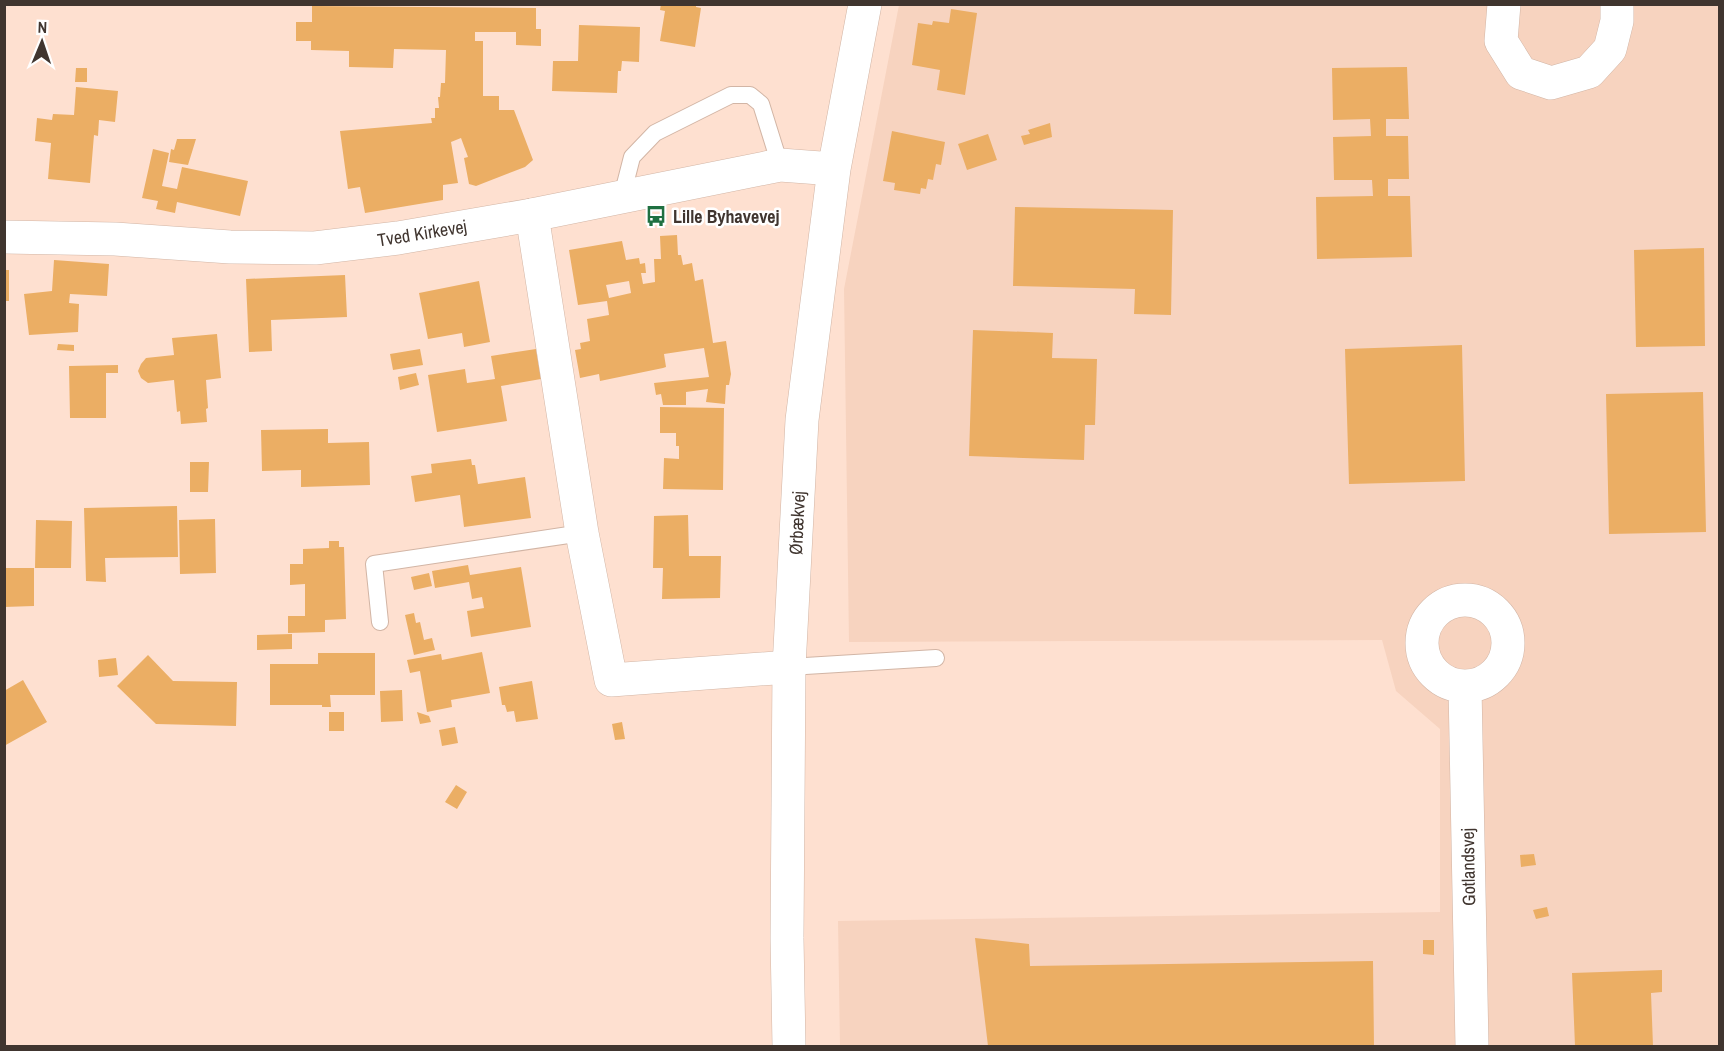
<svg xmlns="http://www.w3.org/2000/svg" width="1724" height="1051" font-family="'Archivo Narrow',sans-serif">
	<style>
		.built { fill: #f7d3bf }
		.building { fill: #ebae64; fill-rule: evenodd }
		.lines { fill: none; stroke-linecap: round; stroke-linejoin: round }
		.service-casing { stroke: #d2b5a5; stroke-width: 18 }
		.minor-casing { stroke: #d2b5a5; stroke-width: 34 }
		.tertiary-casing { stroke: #d2b5a5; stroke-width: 34 }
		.service { stroke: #fff; stroke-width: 16 }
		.minor { stroke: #fff; stroke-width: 33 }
		.tertiary { stroke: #fff; stroke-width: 33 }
		.labels { text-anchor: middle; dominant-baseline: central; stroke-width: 5; stroke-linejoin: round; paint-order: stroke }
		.poi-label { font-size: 18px; font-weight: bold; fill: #40352f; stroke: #fff; text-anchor: start }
		.street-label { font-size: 18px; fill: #40352f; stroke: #fff }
	</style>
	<rect width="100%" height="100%" fill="#fee0d0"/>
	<!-- built -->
	<path class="built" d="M899,5H1719V1046H840L838,921L1440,912V729L1396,691L1382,640L849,642L844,289Z"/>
	<!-- building -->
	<path class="building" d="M661,4H696V7L701,8L695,47L660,41L665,11L660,10Z
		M312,6L536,8V29H541V46L516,45V32H475V41H483V96H499V110H514L533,160L525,167L476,186L469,184L464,158L468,157L461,138L451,142L458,183L443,185V200L365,213L360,187L348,189L340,131L432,123L431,118H435V108H439L438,97H440L441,83H445L446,50L394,49L393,68L349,67V51L311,50V41H296V22H312Z
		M951,9L977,13L965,95L937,90L940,70L912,65L918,23L932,25L933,21L949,23Z
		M579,25L640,27L639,62L622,61L621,71H618L617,93L552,91L553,61H578Z
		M1407,67L1409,119H1386V136H1408L1409,179H1388V196H1410L1412,257L1317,259L1316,197L1373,196L1372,180H1334L1333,137L1371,136L1370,119L1333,120L1332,68Z
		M76,68H87V82H75Z
		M76,87L118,91L115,122L99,120L98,136L94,135L90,183L48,179L51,143L35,141L37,118L52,120L53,114L74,115Z
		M1050,123L1052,137L1024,145L1021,136L1030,134L1028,130Z
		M892,131L945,142L941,165L936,164L933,180L928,179L926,189L921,188L920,194L894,190L895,183L883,181Z
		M988,134L997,160L967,170L958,144Z
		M177,139H196L188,165L169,162L171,149L174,150Z
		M153,149L169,153L162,186L177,189L182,167L248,181L240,216L177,202L175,213L156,209L158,201L142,198Z
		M1015,207L1173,210L1171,315L1134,314L1135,289L1013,286Z
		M677,235L678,255H681L683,265L692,263L695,281L703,279L713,343L726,341L731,374L729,385H726L725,404L706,402L708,389L686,392V405H663L661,394L656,395L654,383L709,377L704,348L664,354L666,367L663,368L600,381L599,374L580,378L575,350L581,349L580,343L590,341L587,319L609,315L607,301L578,305L569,250L622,241L626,260L639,258L640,264L645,263L646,273H641L643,284L655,282L654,259H661L660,236ZM629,281L631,293L609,298L606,285Z
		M1704,248L1705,346L1636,347L1634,250Z
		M54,260L109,264L107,296L70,294L69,303L79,304L78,332L29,335L24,294L52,291Z
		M4,270H9V301H4Z
		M345,275L347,317L271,320L272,351L249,352L246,279Z
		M479,281L490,342L464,347L462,333L428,339L419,293Z
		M973,330L1053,333L1052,358L1097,359L1095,425H1085L1084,460L969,456Z
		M217,334L221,378L206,380L208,408L206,409L207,422L181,424L180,411L177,412L174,380L148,383L141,378L138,371L141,364L146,358L174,355L172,338Z
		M58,344L74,345V351L57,350Z
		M1462,345L1465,481L1349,484L1345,349Z
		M420,349L423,365L393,370L390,354Z
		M536,349L541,379L501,386L507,421L437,432L428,375L465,369L467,383L495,379L491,356Z
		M118,365V373H106V418H70L69,366Z
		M416,373L419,385L400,390L398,377Z
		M1703,392L1706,532L1609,534L1606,394Z
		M660,407L724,408L723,490L663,489L664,458L679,459V446H676V433H660Z
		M328,429V443L369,442L370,485L301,487V470L262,471L261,430Z
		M471,459L472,465H475L478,484L525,477L531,518L464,527L460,495L415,502L411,476L432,473L431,464Z
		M190,462H209L208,492H190Z
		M177,506L178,557L105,558L106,582L86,581L84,508Z
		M688,515L689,556H721L720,598L662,599L663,568H653L654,516Z
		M215,519L216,573L180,574L179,520Z
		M36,520L72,521L71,568H35Z
		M329,541H339V547H344L346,619L325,620V632L288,633V616H305V584L290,585V564H303V549L329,548Z
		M468,565L470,575L521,567L531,627L471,637L467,611L484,608L482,597L472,599L469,582L435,588L432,571Z
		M4,568H34V606L4,607Z
		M429,573L432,586L414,590L411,577Z
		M414,613L416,623L420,622L424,640L432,638L435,650L414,655L405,615Z
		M292,634V649L257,650V635Z
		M482,652L490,693L451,700L452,707L427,712L420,671L410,673L407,660L441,654L442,660Z
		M318,653H375V695H330L331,707H322V705H270V664H318Z
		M148,655L173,681L237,682L236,726L156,724L117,686Z
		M116,658L118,675L99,677L98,660Z
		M23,680L47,722L4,746V691Z
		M532,681L538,719L516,722L514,711L507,712L505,705H502L499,687Z
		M402,690L403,721L381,722L380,691Z
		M329,712H344V731H329Z
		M417,712L429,716L431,722L420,724Z
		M622,722L625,739L615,740L612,724Z
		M455,727L458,743L442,746L439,730Z
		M456,785L467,792L457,809L445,802Z
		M1534,854L1536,865L1521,867L1520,855Z
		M1547,907L1549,916L1536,919L1533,910Z
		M975,938L1029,944L1030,966L1373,961L1374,1046H988Z
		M1423,940H1434V955L1423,954Z
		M1662,970V992L1651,993L1653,1046H1575L1572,973Z"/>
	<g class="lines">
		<defs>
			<path id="service" d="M622,196L632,157L655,133L731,95H750L761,104L780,165
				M380,622L374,564L582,533
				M789,667L936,658"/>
			<path id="minor" d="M1504,4L1501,41L1521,73L1551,83L1589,72L1610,49L1617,21V4
				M532,215L582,533L611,680L789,667
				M1422 643a43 43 0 1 1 86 0a43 43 0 1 1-86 0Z
				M1465,687L1472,1046"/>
			<path id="tertiary" d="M4,237L115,239L230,247L315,248L398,238L532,215L780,165L834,169
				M789,1046L787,938L789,667L802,420L834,169L865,4"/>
		</defs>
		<!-- service casing -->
		<use href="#service" class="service-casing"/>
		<!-- minor casing -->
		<use href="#minor" class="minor-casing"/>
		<!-- tertiary casing -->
		<use href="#tertiary" class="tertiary-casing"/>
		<!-- service -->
		<use href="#service" class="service"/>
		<!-- minor -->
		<use href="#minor" class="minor"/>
		<!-- tertiary -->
		<use href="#tertiary" class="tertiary"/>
	</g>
	<!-- icons -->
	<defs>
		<symbol id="bus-bare" viewBox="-9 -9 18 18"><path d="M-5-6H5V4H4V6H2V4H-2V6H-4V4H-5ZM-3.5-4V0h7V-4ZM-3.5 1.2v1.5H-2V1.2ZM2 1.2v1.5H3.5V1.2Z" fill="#1f7041" stroke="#fff" stroke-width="2.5" paint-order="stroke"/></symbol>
	</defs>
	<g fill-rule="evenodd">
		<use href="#bus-bare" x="641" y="201" width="30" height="30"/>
	</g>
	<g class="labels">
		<!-- poi labels -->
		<g class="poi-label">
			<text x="673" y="216">Lille Byhavevej</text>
		</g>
		<!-- street labels -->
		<g class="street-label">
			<text transform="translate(422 233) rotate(-9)">Tved Kirkevej</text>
			<text transform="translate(797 523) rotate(-87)">Ørbækvej</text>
			<text transform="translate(1468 867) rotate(-91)">Gotlandsvej</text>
		</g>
	</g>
	<!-- border -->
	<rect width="1724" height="1051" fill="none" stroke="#40352f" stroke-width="12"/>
	<!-- north arrow -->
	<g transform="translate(42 42) rotate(2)" stroke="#ffffff" stroke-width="4.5" paint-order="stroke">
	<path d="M0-4.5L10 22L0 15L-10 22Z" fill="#40352f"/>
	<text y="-9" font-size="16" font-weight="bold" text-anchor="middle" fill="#40352f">N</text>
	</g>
</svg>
